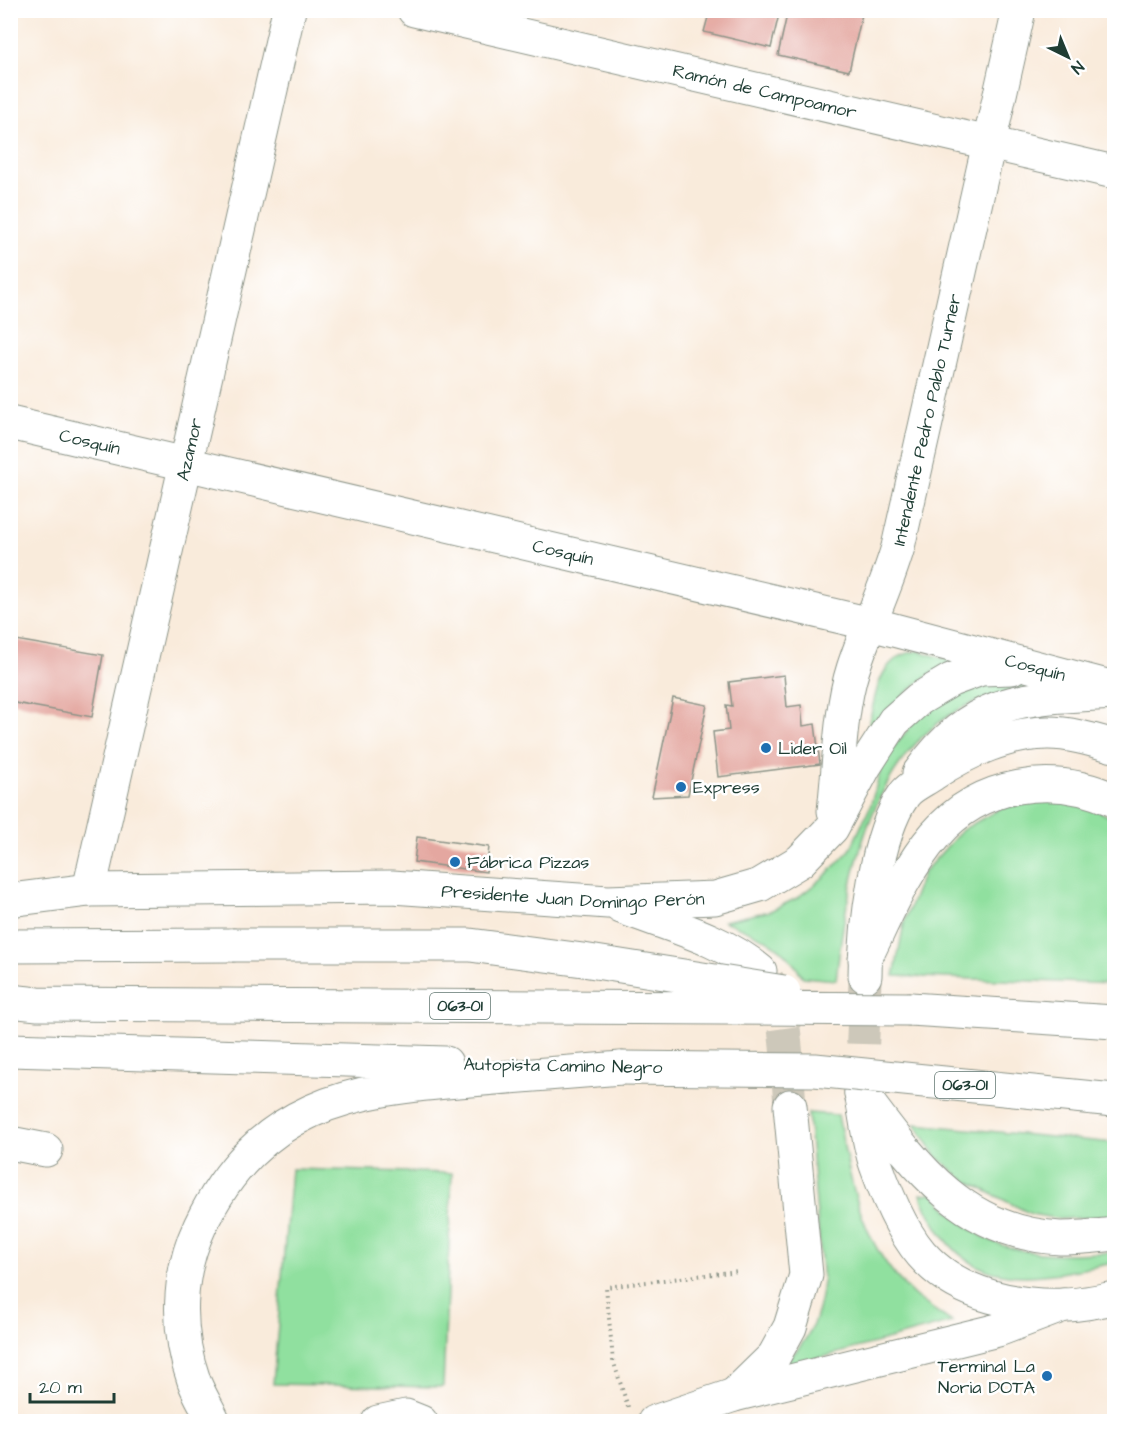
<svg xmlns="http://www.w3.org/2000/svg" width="1125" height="1432" font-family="'Architects Daughter',sans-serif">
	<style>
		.green { fill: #90e09f; stroke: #588e6a; stroke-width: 1.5 }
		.building { fill: #e4a7a0 }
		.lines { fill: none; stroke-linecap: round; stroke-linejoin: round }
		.minor-tunnel { stroke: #cdc8ba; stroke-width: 33; stroke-dasharray: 33 16; stroke-linecap: butt }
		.major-tunnel { stroke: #cdc8ba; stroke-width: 33; stroke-dasharray: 33 16; stroke-linecap: butt }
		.minor-casing { stroke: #8c9488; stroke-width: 35 }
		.major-casing { stroke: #8c9488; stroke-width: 35 }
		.highway-casing { stroke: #8c9488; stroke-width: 35 }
		.path { stroke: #8c9488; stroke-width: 4; stroke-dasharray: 1.5 4.5; stroke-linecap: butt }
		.minor { stroke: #fff; stroke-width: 33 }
		.major { stroke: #fff; stroke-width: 33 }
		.highway { stroke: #fff; stroke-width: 33 }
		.highway-bridge-casing { stroke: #8c9488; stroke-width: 35; stroke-linecap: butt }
		.highway-bridge { stroke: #fff; stroke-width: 33 }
		.poi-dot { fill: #1f6fb2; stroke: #fff; stroke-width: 2 }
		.labels { text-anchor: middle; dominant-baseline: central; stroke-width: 5; stroke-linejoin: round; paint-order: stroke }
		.shield { fill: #fff; stroke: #627771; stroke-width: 1.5 }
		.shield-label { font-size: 16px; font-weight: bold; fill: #1f3d34 }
		.street-label { font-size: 18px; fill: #1f3d34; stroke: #fff }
		.poi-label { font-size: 18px; fill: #1f3d34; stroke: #fff; text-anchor: start }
	</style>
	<rect width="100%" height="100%" fill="#fff"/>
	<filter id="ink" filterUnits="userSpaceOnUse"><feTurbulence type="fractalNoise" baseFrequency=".0167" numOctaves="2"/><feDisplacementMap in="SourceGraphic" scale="12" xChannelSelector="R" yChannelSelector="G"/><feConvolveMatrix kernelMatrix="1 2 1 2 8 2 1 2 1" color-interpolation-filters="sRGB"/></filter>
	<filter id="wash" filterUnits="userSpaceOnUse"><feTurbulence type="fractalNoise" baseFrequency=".008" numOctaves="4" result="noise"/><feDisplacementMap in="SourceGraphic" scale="24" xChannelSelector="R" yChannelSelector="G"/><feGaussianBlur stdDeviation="1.35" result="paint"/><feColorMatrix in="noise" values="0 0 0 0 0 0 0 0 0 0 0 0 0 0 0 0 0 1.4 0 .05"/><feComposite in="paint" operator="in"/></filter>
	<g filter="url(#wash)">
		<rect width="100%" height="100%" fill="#f9ebdb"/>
		<!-- green -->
		<path class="green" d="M919,651L952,661C917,680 898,699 871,729L869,723C877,690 879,655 919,651Z
			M986,675L1028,681L1029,686C1007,693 980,698 960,709C867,759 847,885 836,980L803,977C781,942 760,936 724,921L770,911L797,898L824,877L850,850L870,807L884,759L931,701Z
			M1050,797L1090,807L1114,819V984L894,976L904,923L923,873L962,830L1001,808Z
			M808,1113L838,1115C851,1183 860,1246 914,1295C926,1305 939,1313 952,1322L779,1369V1366C809,1345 819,1318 823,1282Z
			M915,1124L1114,1143V1216L1059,1219L1031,1214L963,1179L936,1156Z
			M291,1169L452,1173L443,1387L273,1384Z
			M933,1193C984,1258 1038,1257 1114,1252V1263C1048,1275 979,1297 937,1227C931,1216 923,1206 921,1194Z"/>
		<g id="blocks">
			<!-- building -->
			<path class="building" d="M710,10H780L771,48L704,32Z
				M788,10H863L849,71L778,55Z
				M10,639L103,655L92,717L10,702Z
				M784,675L787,707L801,705L803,726L815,724L820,764L718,777L713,732L729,730L726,705L732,706L729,682Z
				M673,698L707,705L688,795L652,797Z
				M417,837L489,847L486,872L414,862Z"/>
		</g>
	</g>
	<g filter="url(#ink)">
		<use href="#blocks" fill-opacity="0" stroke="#8c9488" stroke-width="1.5"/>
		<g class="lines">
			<!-- minor-tunnel -->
			<path class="minor-tunnel" d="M769,982C788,1006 787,1074 790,1106"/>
			<!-- major-tunnel -->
			<path class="major-tunnel" d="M861,1093L865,980"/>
			<defs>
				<g id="minor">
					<path id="s1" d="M414,10L1114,172"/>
					<path id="s2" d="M10,423L871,624L1114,688"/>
					<path id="s3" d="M834,811C839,768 840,709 853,669C866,628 886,589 898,547L1019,10"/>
					<path id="s4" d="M89,890L289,10"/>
					<path id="s5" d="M10,900L89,890L392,887L608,902L715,898L760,885L800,861L832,828L865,766L894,721L919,699L951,680L981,669L1012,668"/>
					<path d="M621,907C667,925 722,938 760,971"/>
					<path d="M10,1143L46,1150"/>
					<path d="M734,1395L774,1356L790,1327L806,1275L790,1106"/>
					<path d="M654,1422L734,1395L998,1330L1064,1305"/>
				</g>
				<path id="major" d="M919,773C975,695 1026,698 1114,693
					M865,976C865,928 876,834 904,795C910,786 925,780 933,774C966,752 1008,733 1048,733C1070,733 1093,740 1114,746
					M861,1093C866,1116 868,1142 876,1165C887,1196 904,1238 928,1261C962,1295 1017,1307 1064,1305C1081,1305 1098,1301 1114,1298"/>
				<path id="highway" d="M10,946L232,945
					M865,959C886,917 904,871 935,835C980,782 1053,772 1114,800
					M910,1009L1114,1022
					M10,1050L446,1063
					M861,1093C914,1164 962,1233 1060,1238C1078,1238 1097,1236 1114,1234
					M214,1422C208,1408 199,1395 194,1381C176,1330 177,1275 200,1226C258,1105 349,1089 471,1080C521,1076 571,1072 621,1068
					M378,1422L406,1416L421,1422"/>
			</defs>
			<!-- minor casing -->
			<use href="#minor" class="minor-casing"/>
			<!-- major casing -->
			<use href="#major" class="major-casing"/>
			<!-- highway casing -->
			<use href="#highway" class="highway-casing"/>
			<!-- path -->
			<path class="path" d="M628,1407L613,1360L606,1287L738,1271"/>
			<!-- minor -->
			<use href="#minor" class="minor"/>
			<!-- major -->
			<use href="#major" class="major"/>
			<!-- highway -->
			<use href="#highway" class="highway"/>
			<defs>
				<path id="highway-bridge" d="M232,945H470L583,960L784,992
					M10,1001L38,1004L910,1009
					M621,1068L815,1070L1114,1100"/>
			</defs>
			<!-- highway-bridge casing -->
			<use href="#highway-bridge" class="highway-bridge-casing"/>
			<!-- highway-bridge -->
			<use href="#highway-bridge" class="highway-bridge"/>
		</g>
	</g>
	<!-- markers -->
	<g class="poi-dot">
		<circle cx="766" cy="748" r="6"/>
		<circle cx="681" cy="787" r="6"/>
		<circle cx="455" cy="862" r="6"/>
		<circle cx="1047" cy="1376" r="6"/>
	</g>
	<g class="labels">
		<!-- shield labels -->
		<g class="shield">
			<rect x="430" y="993" width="60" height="26" rx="4.5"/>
			<rect x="935" y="1072" width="60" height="26" rx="4.5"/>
		</g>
		<g class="shield-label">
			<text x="460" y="1006">063-01</text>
			<text x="965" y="1085">063-01</text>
		</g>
		<!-- street labels -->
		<g class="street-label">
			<text stroke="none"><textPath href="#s1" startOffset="360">Ramón de Campoamor</textPath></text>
			<text stroke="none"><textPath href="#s3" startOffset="404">Intendente Pedro Pablo Turner</textPath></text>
			<text stroke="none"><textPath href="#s2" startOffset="82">Cosquín</textPath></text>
			<text stroke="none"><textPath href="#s4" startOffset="452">Azamor</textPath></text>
			<text stroke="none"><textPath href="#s2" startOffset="568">Cosquín</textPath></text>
			<text stroke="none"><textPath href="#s2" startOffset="1054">Cosquín</textPath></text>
			<text stroke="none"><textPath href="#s5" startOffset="564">Presidente Juan Domingo Perón</textPath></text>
			<text transform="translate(563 1066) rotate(1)">Autopista Camino Negro</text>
		</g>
		<!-- poi labels -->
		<g class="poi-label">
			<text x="778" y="748">Lider Oil</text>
			<text x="693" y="787">Express</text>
			<text x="467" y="862">Fábrica Pizzas</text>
			<text x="1035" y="1366" text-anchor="end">Terminal La<tspan x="1035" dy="21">Noria DOTA</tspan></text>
		</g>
	</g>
	<!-- margin -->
	<rect width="1125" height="1432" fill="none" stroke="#fff" stroke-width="36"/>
	<!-- north arrow -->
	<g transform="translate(1068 57) rotate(137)" stroke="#ffffff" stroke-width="4.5" paint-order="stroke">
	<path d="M0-4.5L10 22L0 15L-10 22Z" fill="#1f3d34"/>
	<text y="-9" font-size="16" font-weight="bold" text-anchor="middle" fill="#1f3d34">N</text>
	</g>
	<!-- scale -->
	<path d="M30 1393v9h84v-9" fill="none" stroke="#1f3d34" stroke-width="3"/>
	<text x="39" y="1393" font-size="18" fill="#1f3d34" stroke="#ffffff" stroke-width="4.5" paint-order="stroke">20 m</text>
</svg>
